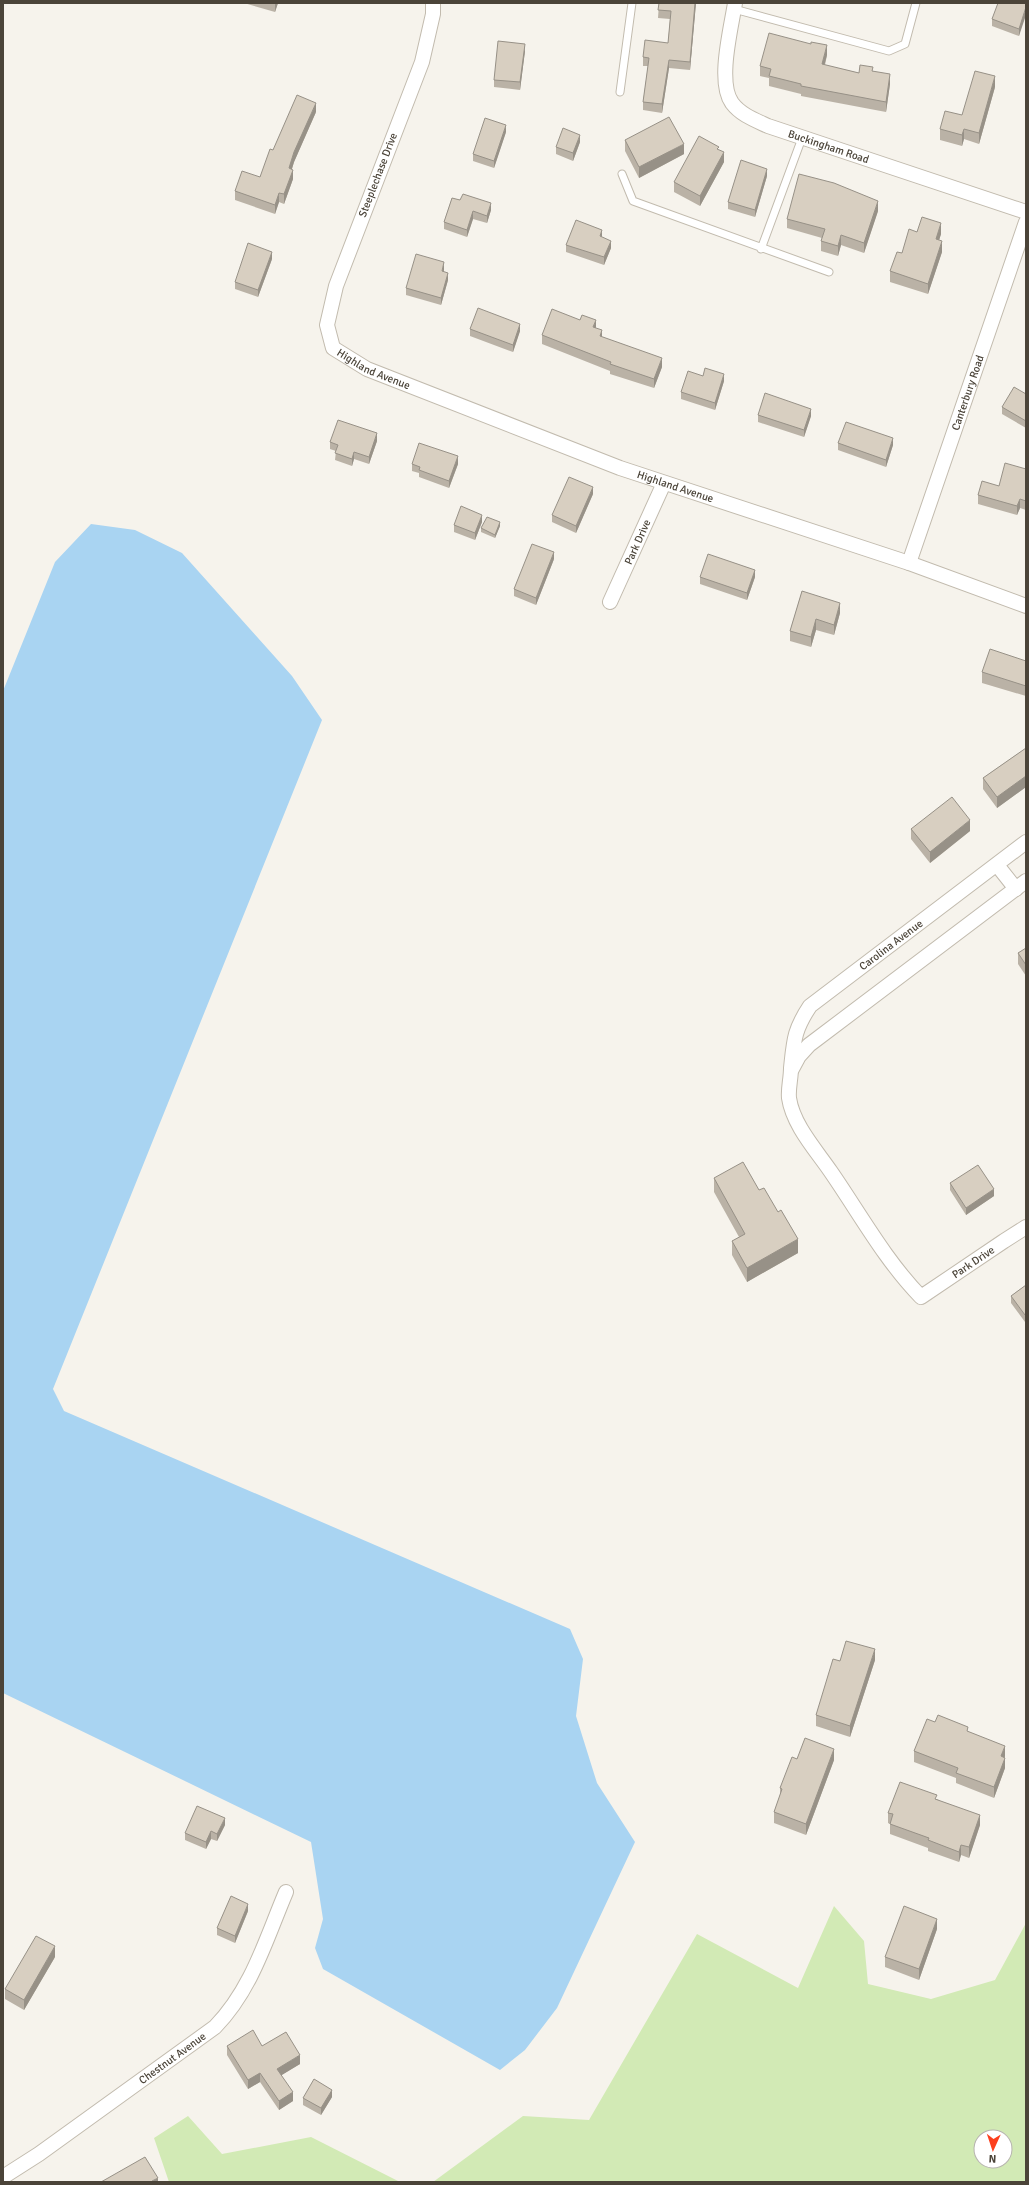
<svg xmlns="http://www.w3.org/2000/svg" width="1029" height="2185" font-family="Signika,sans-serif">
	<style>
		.green { fill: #d2eab5; fill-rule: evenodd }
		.water { fill: #a9d4f2 }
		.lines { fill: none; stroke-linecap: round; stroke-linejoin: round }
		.service-casing { stroke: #c2bbae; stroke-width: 9 }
		.minor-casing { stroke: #c2bbae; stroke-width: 16 }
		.service { stroke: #fff; stroke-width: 7 }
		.minor { stroke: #fff; stroke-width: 14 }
		.wall { fill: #bab2a6 }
		.shaded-wall { fill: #979187 }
		.building { fill: #d8cfc1; stroke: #979187 }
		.labels { text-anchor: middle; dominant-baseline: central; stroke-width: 3.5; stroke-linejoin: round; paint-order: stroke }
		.street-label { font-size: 11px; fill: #4b4439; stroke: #fff }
	</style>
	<rect width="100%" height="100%" fill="#f6f3ec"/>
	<!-- green -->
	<path class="green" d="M834,1906L864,1941L868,1984L931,1999L995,1980L1026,1923V2182H433L523,2116L589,2120L697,1934L798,1988ZM981,2137H1005V2161H981Z
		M188,2116L222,2154L311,2137L400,2182H169L154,2138Z"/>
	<!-- water -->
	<path class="water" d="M91,524L135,530L182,553L292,676L322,720L53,1389L64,1411L570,1629L583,1659L576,1716L597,1783L635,1842L557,2008L525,2050L500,2070L323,1969L315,1948L323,1919L311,1842L3,1693V691L55,562Z"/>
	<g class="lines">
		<defs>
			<path id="service" d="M734,9L889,51L905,44L916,3
				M620,92L632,3
				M622,174L633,201L829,272
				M761,249L802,138"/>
			<g id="minor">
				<path id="s1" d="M433,3V14L422,62L336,286L327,325L333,348L367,369L620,468L909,563L1026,606"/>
				<path id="s2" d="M735,3C731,29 717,82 732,103C741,115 755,120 768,126L1026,212"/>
				<path id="s3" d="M909,563L1026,222"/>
				<path id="s4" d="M610,602L664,483"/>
				<path id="s5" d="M1026,842L810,1006C794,1030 794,1040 791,1068C791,1079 788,1088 789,1098C793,1125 816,1150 831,1172C860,1214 885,1260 921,1297L1004,1241L1026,1227"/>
				<path d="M997,865L1016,889"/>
				<path d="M792,1069L799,1056L809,1045L1026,881"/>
				<path id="s6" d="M3,2177L39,2154L215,2027C252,1989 266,1939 286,1892"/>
			</g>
		</defs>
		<!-- service casing -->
		<use href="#service" class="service-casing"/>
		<!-- minor casing -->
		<use href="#minor" class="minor-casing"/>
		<!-- service -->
		<use href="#service" class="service"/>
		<!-- minor -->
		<use href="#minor" class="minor"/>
	</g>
	<!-- wall -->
	<path class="wall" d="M244,3H278L275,12Z
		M659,3H696L690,70L669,68L662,113L643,110V102L648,66H643V57L668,43L670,19L658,18Z
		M1026,3L1019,36L992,26V19Z
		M525,51L520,90L494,87V80Z
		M827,55L825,65L859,73L873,71L890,84L886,112L801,96V94L769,86V78L760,76V66Z
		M995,87L979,144L964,139L962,146L940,140V129L962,115Z
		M316,112L294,162L292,169L293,179L284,204L279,202L275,214L235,200V191L260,177L273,150Z
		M506,132L494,168L473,161V154Z
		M625,140L684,154L639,178L625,151Z
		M580,142L573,161L556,154V147Z
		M719,150L724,162L700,206L674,192V182Z
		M767,176L755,217L728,209V202Z
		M452,198L491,210L487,223L473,219L467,237L444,229V222Z
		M878,211L864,253L841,245L838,256L821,251V241L822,238L787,228V219Z
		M917,232L941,234L939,240L942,252L928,294L890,282V271L902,253Z
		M602,237L611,248L604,265L566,252V245Z
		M272,259L258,297L235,289V282Z
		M444,270V272L448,280L441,305L406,295V288Z
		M596,328L602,337L662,367L654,388L610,374V371L542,344V335Z
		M470,329L520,331L513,352L470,336Z
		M703,376L724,381L715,410L681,399V392Z
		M1026,394V428L1002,414V407Z
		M758,415L811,416L804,437L758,422Z
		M377,441L369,464L354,459L352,466L335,460L336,451L330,449V442Z
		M838,443L893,445L886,467L838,450Z
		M412,464H458L449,488L419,477V473L412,471Z
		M1026,469V510L1020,508L1017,515L978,504V495L999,486Z
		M593,494L576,533L552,522V515Z
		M482,522L475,540L454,532V525Z
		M500,526L495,538L481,532V528Z
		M554,559L536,605L514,596V589Z
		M700,577H755L747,600L700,584Z
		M802,591L840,613L834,635L816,630L811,647L790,641V631Z
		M1026,661V696L982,683V672Z
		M1026,748V787L997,808L983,789V778Z
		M911,829L970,831L930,863L911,839Z
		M1026,948V976L1018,964V953Z
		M714,1178L759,1190L798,1253L747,1282L732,1255V1241L739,1237L714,1192Z
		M950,1183L994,1196L966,1215L950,1190Z
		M1026,1285L1025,1322L1011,1303V1296Z
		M875,1660L850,1737L816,1726V1715L840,1661Z
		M935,1722L968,1732L1005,1756V1768L994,1798L956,1783V1778L914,1762V1751Z
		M797,1759L834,1760L806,1835L774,1823V1812L780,1795V1788Z
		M937,1799L980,1825L969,1858L961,1855L959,1862L928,1851V1848L890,1834V1824L888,1823V1813Z
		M225,1825L217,1841L211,1839L206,1849L185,1840V1833Z
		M248,1911L235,1943L217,1935V1928Z
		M937,1929L919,1980L885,1967V1957Z
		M55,1957L24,2010L5,1999V1989Z
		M227,2046L300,2064L281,2075L293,2101L279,2110L260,2082L248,2089L227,2055Z
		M332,2097L321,2115L303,2105V2098Z"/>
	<!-- shaded-wall -->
	<path class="shaded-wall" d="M275,3H278L275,12Z
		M695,3H696L690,70V62Z
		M1026,7V15L1019,36V29Z
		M525,44V51L520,90V82Z
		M827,45V55L822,74V64Z
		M669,60V68L662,113V104Z
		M890,74V84L886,112V102Z
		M995,76V87L979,144V133Z
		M316,103V112L294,162L289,178V168L294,152Z
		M506,125V132L494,168V161Z
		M964,129V139L962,146V135Z
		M580,135V142L573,161V153Z
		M684,144V154L639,178V167Z
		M724,152V162L700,206V196Z
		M767,169V176L755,217V210Z
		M293,170V179L284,204V194Z
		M279,193V202L275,214V205Z
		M878,201V211L864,253V243Z
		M491,203V210L487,223V216Z
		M473,211V219L467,237V230Z
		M941,223V234L936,250V239Z
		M602,230V237L600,244V236Z
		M841,235V245L838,256V246Z
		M611,241V248L604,265V257Z
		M942,241V252L928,294V284Z
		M272,252V259L258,297V290Z
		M444,262V270L442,278V271Z
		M448,273V280L441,305V298Z
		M596,320V330L593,327Z
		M520,324V331L513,352V345Z
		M602,330V339L600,336Z
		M662,358V367L654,388V379Z
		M724,374V381L715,410V403Z
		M811,409V416L804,437V430Z
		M377,433V441L369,464V457Z
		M893,438V445L886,467V460Z
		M354,452V459L352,466V459Z
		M458,456V464L449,488V481Z
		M593,487V494L576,533V526Z
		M1020,499V508L1017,515V506Z
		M482,515V522L475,540V533Z
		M500,522V526L495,538V535Z
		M554,552V559L536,605V598Z
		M755,570V577L747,600V593Z
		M840,603V613L834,635V625Z
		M816,619V630L811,647V637Z
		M1026,776V787L997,808V797Z
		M970,820V831L930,863V852Z
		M994,1189V1196L966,1215V1208Z
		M798,1239V1253L747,1282V1268Z
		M1026,1314V1322H1025V1315Z
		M875,1649V1660L850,1737V1726Z
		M1005,1746V1756L1001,1767V1756Z
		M834,1749V1760L806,1835V1824Z
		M1005,1758V1768L994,1798V1787Z
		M980,1815V1825L969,1858V1847Z
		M225,1818V1825L217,1841V1834Z
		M211,1831V1839L206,1849V1842Z
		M961,1845V1855L959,1862V1852Z
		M248,1904V1911L235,1943V1936Z
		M937,1919V1929L919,1980V1969Z
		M55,1946V1957L24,2010V2000Z
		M300,2055V2064L277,2078V2069Z
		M260,2073V2082L248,2089V2080Z
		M332,2090V2097L321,2115V2108Z
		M293,2092V2101L279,2110V2101Z
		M158,2178V2182H152V2181Z"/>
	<!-- building -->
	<path class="building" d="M659,3H695L690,62L669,60L662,104L643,102L649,58L643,57L645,40L668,43L671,11L658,10Z
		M998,3H1026V7L1019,29L992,19Z
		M769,33L811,44V42L827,45L822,64L859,73L860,65L873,67L872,71L890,74L886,102L801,86V84L769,76L771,69L760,66Z
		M498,41L525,44L520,82L494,80Z
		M975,71L995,76L979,133L964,129L962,135L940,129L945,111L962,115Z
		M297,95L316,103L294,152L289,168L293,170L284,194L279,193L275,205L235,191L242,171L260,177L270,149L273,150Z
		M669,117L684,144L639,167L625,140Z
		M485,118L506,125L494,161L473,154Z
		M563,128L580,135L573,153L556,147Z
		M699,136L719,147L717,149L724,152L700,196L674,182Z
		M741,160L767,169L755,210L728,202Z
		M799,174L834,183L878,201L864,243L841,235L838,246L821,241L825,229L787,219Z
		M463,194L491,203L487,216L473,211L467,230L444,222L452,198L460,200Z
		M922,217L941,223L936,239L942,241L928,284L890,271L897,252L902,253L909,229L917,232Z
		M576,220L602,230L600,236L611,241L604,257L566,245Z
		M248,243L272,252L258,290L235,282Z
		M416,254L444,262L442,271L448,273L441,298L406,288Z
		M478,308L520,324L513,345L470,329Z
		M552,309L580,320L582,315L596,320L593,327L602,330L600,336L662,358L654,379L610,364L611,362L542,335Z
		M705,368L724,374L715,403L681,392L688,371L703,376Z
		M1014,387L1026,394V421L1002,407Z
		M765,393L811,409L804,430L758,415Z
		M338,420L377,433L369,457L354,452L352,459L335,453L338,445L330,442Z
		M846,422L893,438L886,460L838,443Z
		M419,443L458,456L449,481L419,470L420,467L412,464Z
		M1005,463L1026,469V501L1020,499L1017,506L978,495L982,481L999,486Z
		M569,477L593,487L576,526L552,515Z
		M461,506L482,515L475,533L454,525Z
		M487,517L500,522L495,535L481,528Z
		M532,544L554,552L536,598L514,589Z
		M708,554L755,570L747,593L700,577Z
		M802,591L840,603L834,625L816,619L811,637L790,631Z
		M990,649L1026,661V686L982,672Z
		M1026,748V776L997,797L983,778Z
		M952,797L970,820L930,852L911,829Z
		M1026,948V965L1018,953Z
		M743,1162L759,1190L764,1188L778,1212L781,1210L798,1239L747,1268L732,1241L745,1234L714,1178Z
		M978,1165L994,1189L966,1208L950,1183Z
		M1026,1285V1314L1025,1315L1011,1296Z
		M846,1641L875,1649L850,1726L816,1715L833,1659L840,1661Z
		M938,1715L968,1727L967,1731L1005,1746L1001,1756L1005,1758L994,1787L956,1773L958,1768L914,1751L927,1719L935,1722Z
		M805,1738L834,1749L806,1824L774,1812L782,1789L780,1788L792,1757L797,1759Z
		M900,1782L937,1795L935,1799L980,1815L969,1847L961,1845L959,1852L928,1840L929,1838L890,1824L893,1814L888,1813Z
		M197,1806L225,1818L217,1834L211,1831L206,1842L185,1833Z
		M231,1896L248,1904L235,1936L217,1928Z
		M904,1906L937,1919L919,1969L885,1957Z
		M36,1936L55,1946L24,2000L5,1989Z
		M253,2030L262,2046L286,2032L300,2055L277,2069L293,2092L279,2101L260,2073L248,2080L227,2046Z
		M314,2079L332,2090L321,2108L303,2098Z
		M145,2157L158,2178L152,2181L153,2182H101Z"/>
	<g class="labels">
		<!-- street labels -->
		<g class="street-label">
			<text stroke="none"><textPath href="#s2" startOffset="209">Buckingham Road</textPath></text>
			<text transform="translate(378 175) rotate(-69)">Steeplechase Drive</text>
			<text stroke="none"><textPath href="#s1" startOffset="410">Highland Avenue</textPath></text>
			<text stroke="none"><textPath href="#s3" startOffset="180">Canterbury Road</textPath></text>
			<text stroke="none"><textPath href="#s1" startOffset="734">Highland Avenue</textPath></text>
			<text stroke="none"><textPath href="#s4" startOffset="66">Park Drive</textPath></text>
			<text transform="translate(891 945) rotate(-37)">Carolina Avenue</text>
			<text stroke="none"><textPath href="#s5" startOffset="670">Park Drive</textPath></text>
			<text stroke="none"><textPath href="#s6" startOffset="207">Chestnut Avenue</textPath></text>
		</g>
	</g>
	<!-- border -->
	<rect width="1029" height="2185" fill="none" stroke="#4b4439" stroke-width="8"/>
	<!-- north arrow -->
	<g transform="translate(993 2149) rotate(183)"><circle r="19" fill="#ffffff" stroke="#b7b4b0"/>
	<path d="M0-3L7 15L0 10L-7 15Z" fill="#fc3f1d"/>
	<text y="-6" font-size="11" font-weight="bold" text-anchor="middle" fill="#4b4439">N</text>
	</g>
</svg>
